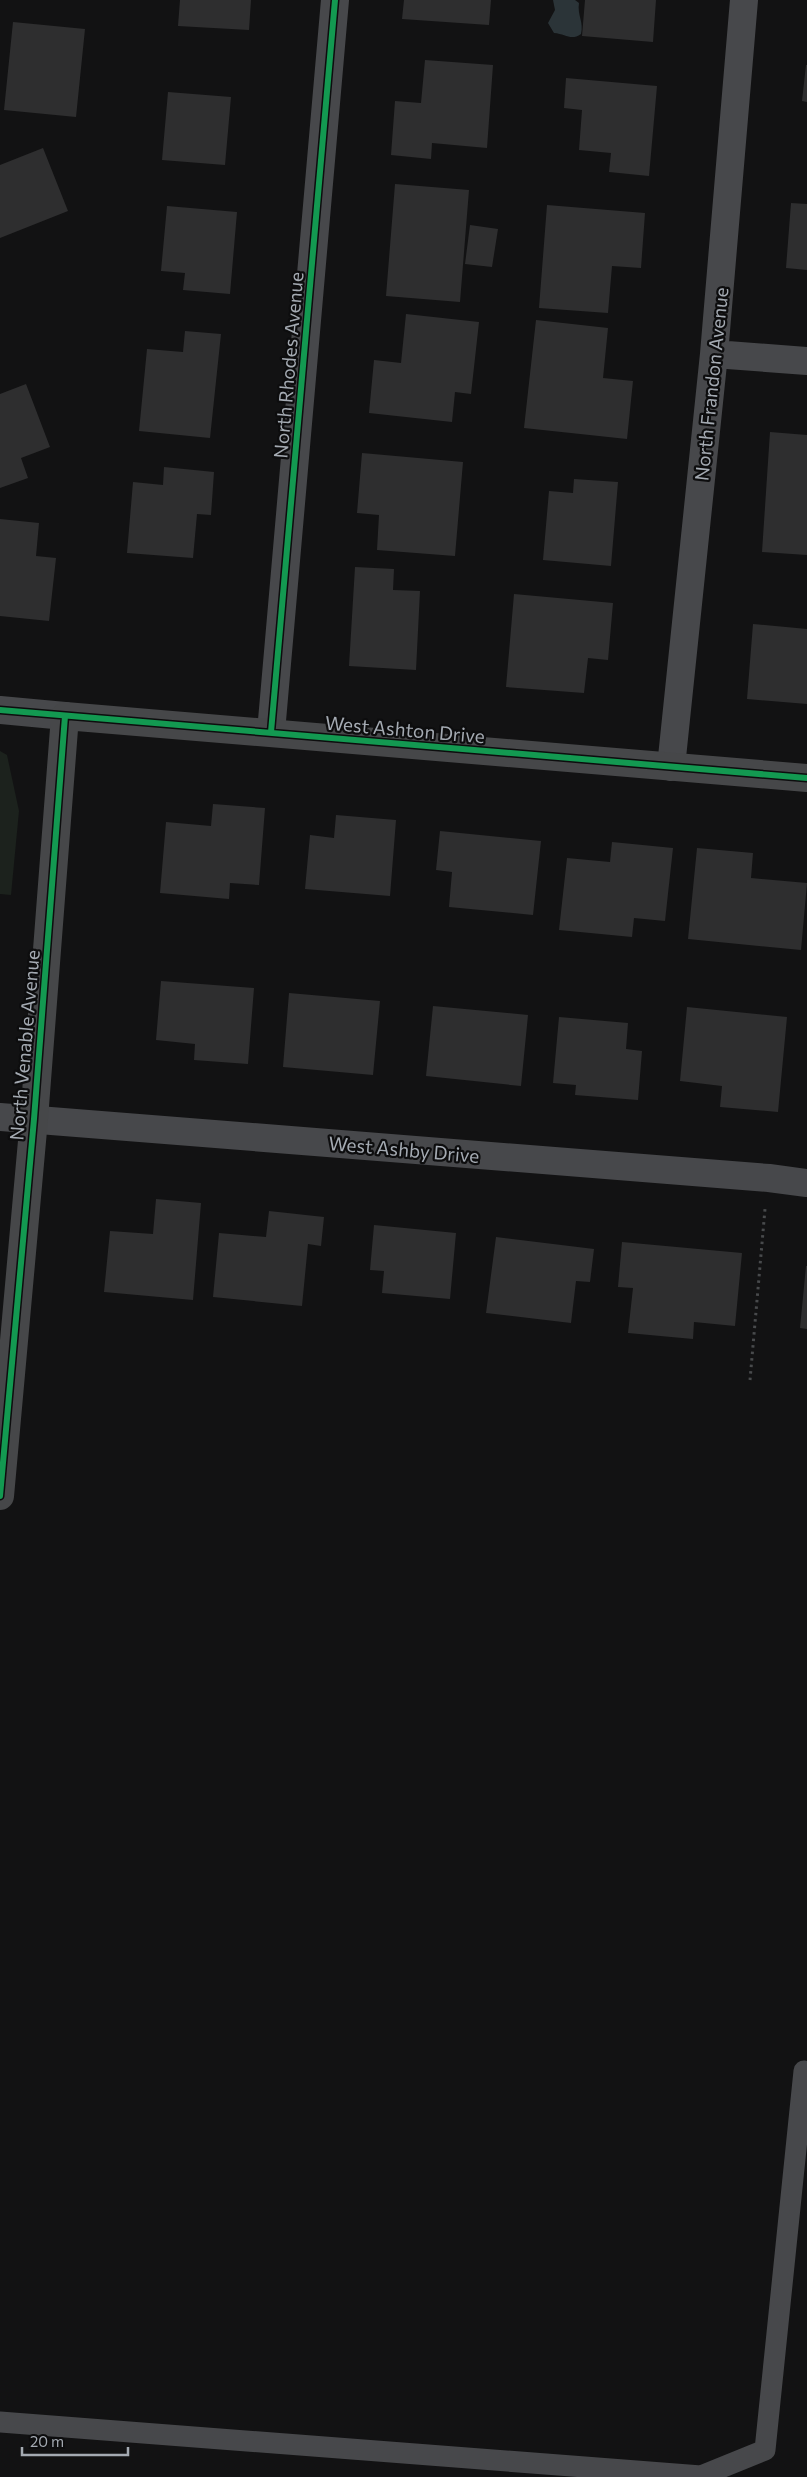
<svg xmlns="http://www.w3.org/2000/svg" width="807" height="2477" font-family="Commissioner,sans-serif">
	<style>
		.green { fill: #1c221d }
		.water { fill: #2b3438 }
		.building { fill: #2e2e2f }
		.lines { fill: none; stroke-linecap: round; stroke-linejoin: round }
		.path { stroke: #484a4c; stroke-width: 3; stroke-dasharray: 2.5 4; stroke-linecap: butt }
		.lane { stroke: #47484b; stroke-width: 21 }
		.street { stroke: #47484b; stroke-width: 28 }
		.secondary { stroke: #464749; stroke-width: 28 }
		.cycleway-casing { stroke: #0d0d0e; stroke-width: 9 }
		.cycleway { stroke: #139951; stroke-width: 6 }
		.labels { text-anchor: middle; dominant-baseline: central; stroke-width: 4.5; stroke-linejoin: round; paint-order: stroke }
		.street-label { font-size: 19px; fill: #a4aab2; stroke: #0d0d0e }
	</style>
	<rect width="100%" height="100%" fill="#121213"/>
	<!-- green -->
	<path class="green" d="M0,751L7,755L19,811L11,895L0,894Z"/>
	<!-- water -->
	<path class="water" d="M553,0H575L579,3C577,15 584,22 581,34C571,41 566,34 554,33L548,23L555,10Z"/>
	<!-- building -->
	<path class="building" d="M180,0H251L249,30L178,26Z
		M404,0H491L489,25L402,19Z
		M585,0H656L653,42L582,36Z
		M13,22L85,29L76,117L4,110Z
		M425,60L493,65L487,148L432,143L431,159L391,155L395,101L421,103Z
		M806,65H807V102L802,101Z
		M566,78L657,86L649,176L609,172L611,153L579,150L582,110L564,108Z
		M168,92L231,97L225,165L162,160Z
		M43,148L68,211L0,238V165Z
		M395,184L469,190L460,302L386,296Z
		M791,203L807,204V270L786,268Z
		M547,205L645,213L641,268L612,266L608,313L539,308Z
		M167,206L237,212L230,294L183,290L185,273L161,271Z
		M470,225L498,229L492,267L465,264Z
		M406,314L479,322L471,394L455,392L452,422L369,413L374,360L401,363Z
		M536,320L608,328L603,378L633,381L627,439L524,428Z
		M185,331L221,334L210,438L139,431L147,349L183,352Z
		M26,384L50,447L21,458L28,478L0,488V394Z
		M770,432L807,435V555L762,552Z
		M362,453L463,462L455,556L377,550L379,515L357,513Z
		M164,467L214,472L211,515L197,514L193,558L127,553L133,482L163,485Z
		M574,479L618,482L611,566L543,560L549,491L573,493Z
		M0,519L39,523L36,556L56,558L49,621L0,616Z
		M355,567L394,569L393,590L420,591L416,670L349,666Z
		M514,594L613,603L608,660L588,658L584,693L506,687Z
		M753,624L807,629V704L747,699Z
		M213,804L265,808L259,885L230,883L229,899L160,893L166,822L211,826Z
		M336,815L396,820L390,896L305,889L310,835L334,838Z
		M440,831L541,841L533,915L449,907L452,872L436,870Z
		M612,842L673,848L665,921L634,918L632,937L559,930L567,858L610,862Z
		M697,848L753,853L751,878L807,883L801,950L688,939Z
		M161,981L254,988L248,1064L194,1060L195,1044L156,1040Z
		M289,993L380,1001L373,1075L283,1067Z
		M433,1006L528,1015L521,1086L426,1076Z
		M687,1007L787,1017L778,1112L720,1107L722,1086L680,1081Z
		M559,1017L628,1023L626,1049L642,1051L638,1100L575,1095L576,1085L553,1083Z
		M156,1199L201,1203L193,1300L104,1292L110,1231L153,1234Z
		M269,1211L324,1217L321,1246L308,1244L302,1306L213,1297L219,1233L266,1237Z
		M374,1225L456,1233L450,1299L382,1293L384,1271L370,1270Z
		M496,1237L594,1249L590,1282L576,1281L571,1323L486,1313Z
		M622,1242L742,1253L735,1326L694,1322L693,1339L628,1333L633,1288L618,1287Z
		M806,1266H807V1329L800,1328Z"/>
	<g class="lines">
		<!-- path -->
		<path class="path" d="M750,1380L765,1209"/>
		<!-- lane -->
		<path class="lane" d="M0,2422L701,2476L765,2450L804,2071"/>
		<!-- street -->
		<path class="street" d="M714,354L807,361
			M0,710L65,716
			M271,732L335,0
			M671,767L714,354L744,0
			M0,1117L769,1178L807,1183"/>
		<!-- secondary -->
		<path class="secondary" d="M0,1496L34,1119L65,716L807,778"/>
		<defs>
			<path id="cycleway" d="M0,710L807,778
				M271,732L335,0
				M0,1496L34,1119L65,716"/>
		</defs>
		<!-- cycleway casing -->
		<use href="#cycleway" class="cycleway-casing"/>
		<!-- cycleway -->
		<use href="#cycleway" class="cycleway"/>
	</g>
	<g class="labels">
		<!-- street labels -->
		<g class="street-label">
			<text transform="translate(288 365) rotate(-85)">North Rhodes Avenue</text>
			<text transform="translate(711 384) rotate(-84)">North Frandon Avenue</text>
			<text transform="translate(405 729) rotate(5)">West Ashton Drive</text>
			<text transform="translate(24 1045) rotate(-85)">North Venable Avenue</text>
			<text transform="translate(404 1149) rotate(5)">West Ashby Drive</text>
		</g>
	</g>
	<!-- scale -->
	<path d="M22 2447v8h106v-8" fill="none" stroke="#a4aab2" stroke-width="2.5"/>
	<text x="30" y="2447" font-size="15" fill="#a4aab2" stroke="#0d0d0e" stroke-width="4" paint-order="stroke">20 m</text>
</svg>
